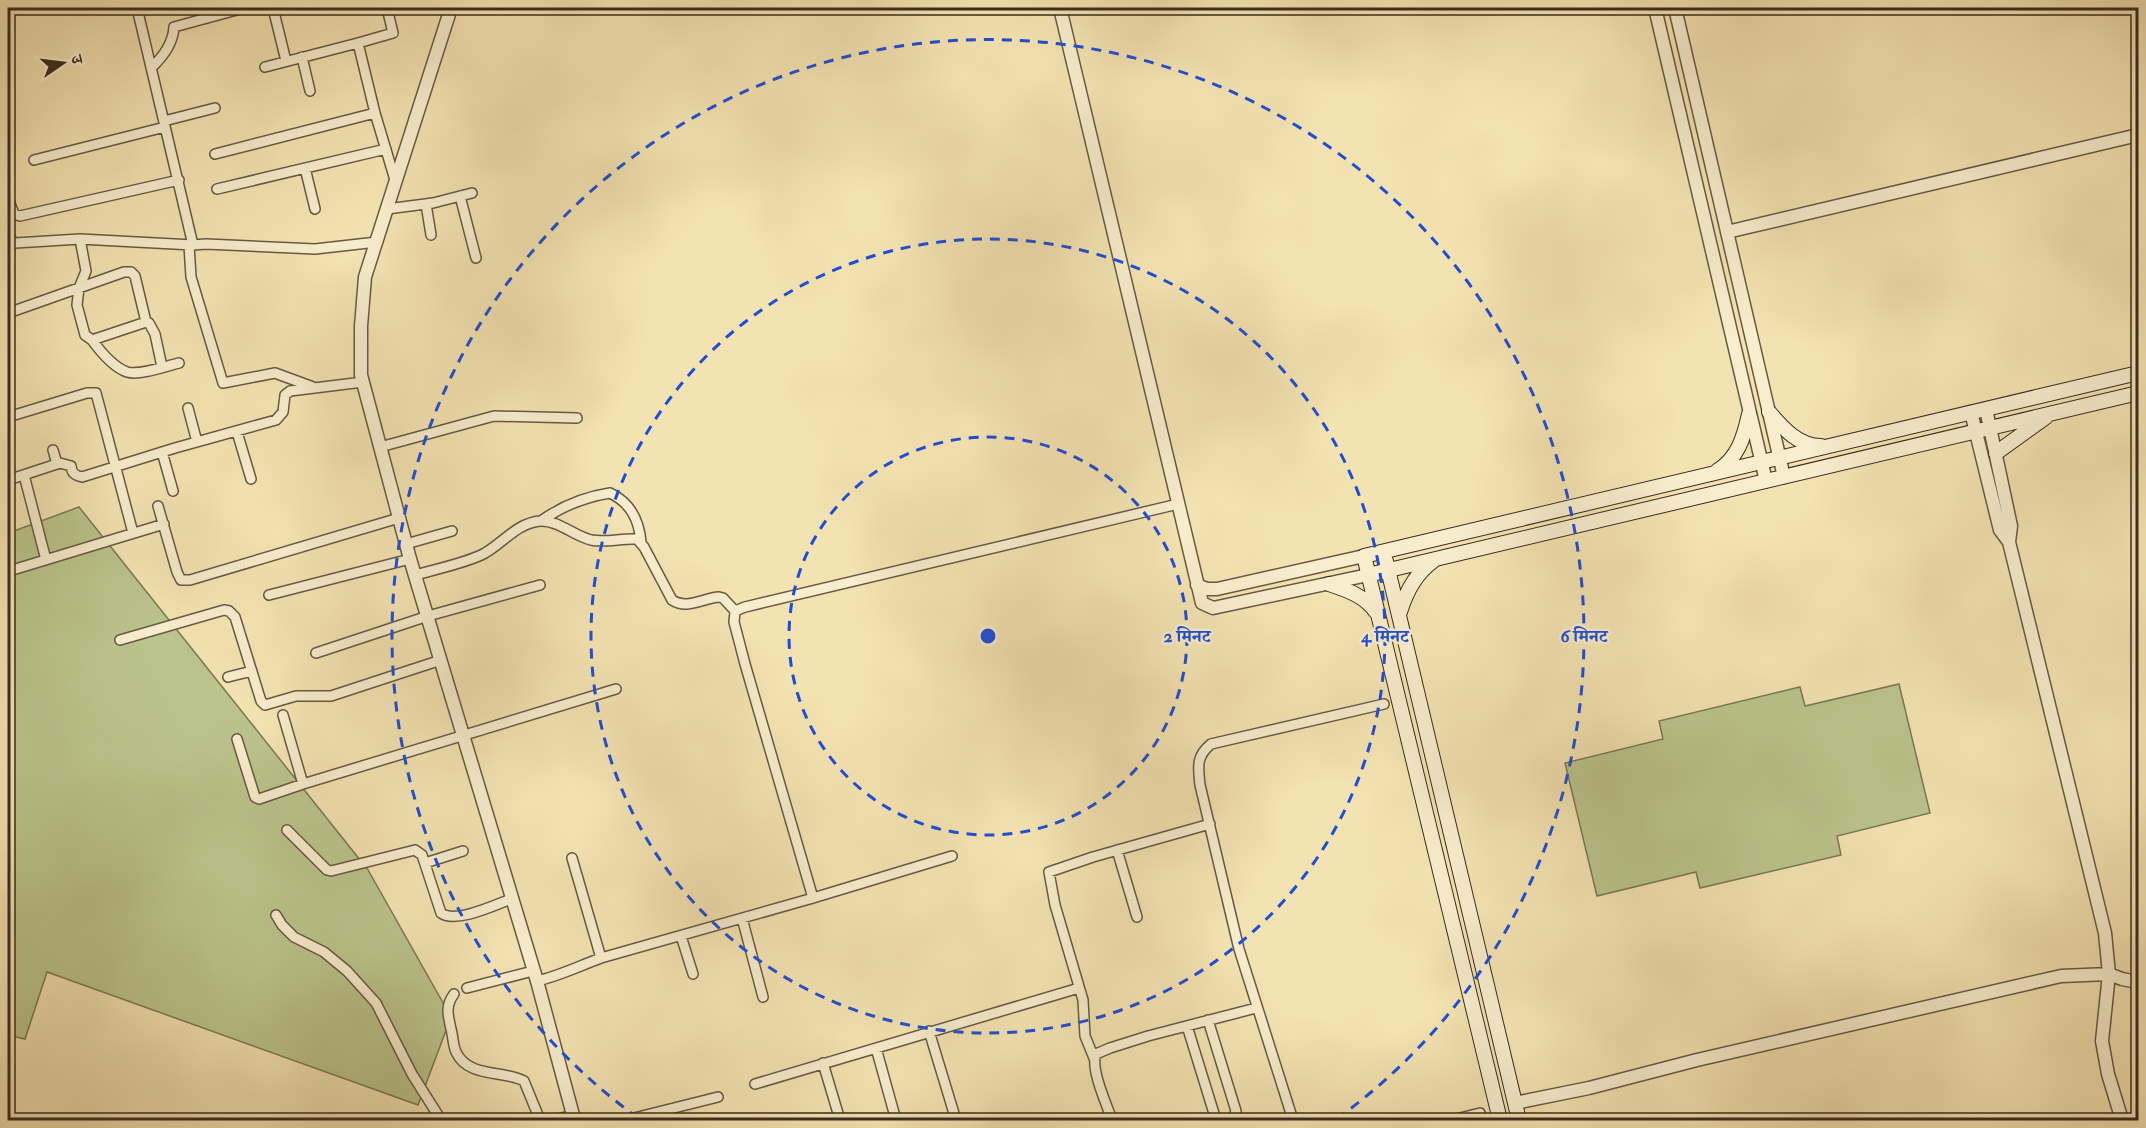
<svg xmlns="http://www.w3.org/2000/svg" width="2146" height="1128" font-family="'IM FELL Double Pica','Noto Serif Devanagari',serif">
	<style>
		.green { fill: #bbc48c; stroke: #7a7855; stroke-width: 1.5 }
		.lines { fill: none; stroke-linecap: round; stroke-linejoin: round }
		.minor-casing { stroke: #675a43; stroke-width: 12 }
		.tertiary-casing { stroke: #675a43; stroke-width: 15 }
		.secondary-casing { stroke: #382c1e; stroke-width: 16 }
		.minor { stroke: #f8edcd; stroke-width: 9 }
		.tertiary { stroke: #f8edcd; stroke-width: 12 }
		.secondary { stroke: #f8edcd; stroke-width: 14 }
		.ring { fill: none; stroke: #1d4ed8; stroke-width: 3; stroke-dasharray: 10 8 }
		.centre { fill: #1d4ed8; stroke: #f8edcd; stroke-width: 3 }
		.ring-label { font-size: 18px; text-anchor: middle; font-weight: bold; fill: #1d4ed8; stroke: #f8edcd; stroke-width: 4.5; stroke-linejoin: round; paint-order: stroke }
	</style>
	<rect width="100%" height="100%" fill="#f4e3b2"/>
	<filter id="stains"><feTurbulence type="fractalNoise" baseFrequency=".00333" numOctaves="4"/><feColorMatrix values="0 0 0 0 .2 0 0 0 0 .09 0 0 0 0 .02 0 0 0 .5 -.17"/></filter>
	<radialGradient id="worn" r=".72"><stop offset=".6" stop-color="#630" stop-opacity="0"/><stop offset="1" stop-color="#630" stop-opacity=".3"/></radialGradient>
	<!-- green -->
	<path class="green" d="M79,507L368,870L451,1017L418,1105L47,972L25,1039L8,1035V508L14,531Z
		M1899,684L1930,813L1837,836L1841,855L1700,888L1696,872L1597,896L1565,763L1663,739L1659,721L1800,687L1805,706Z"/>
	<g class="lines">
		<defs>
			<path id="minor" d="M137,8L193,245L206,244L315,249L377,242
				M273,8L286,61
				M387,8L393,33L358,43L375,113L395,180
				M302,57L310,91
				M265,67L358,43
				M151,68C163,57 173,44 174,27L244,8
				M164,121L215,108
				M215,154L375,113
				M34,160L165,127
				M305,168L315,209
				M217,189L386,149
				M460,196L476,258
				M8,198L14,214L20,216L179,180
				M426,204L431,235
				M387,209L433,203L472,193
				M8,222L10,239L15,243L80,239L86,271L79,288L77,305L85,335L92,340L146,322L149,323L155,334L162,367
				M80,239L193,245
				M189,245L191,277L223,383L275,373L313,387
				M8,313L124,272H131L135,276L146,322
				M92,340C100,351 113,367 127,372C140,376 166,366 179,363
				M188,408L197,442
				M8,417L87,393H96L133,533
				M237,432L251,479
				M380,447L494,416L577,418
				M53,450L57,464
				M162,452L173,491
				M24,475L46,560
				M8,480L60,463L71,466C72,473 74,475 82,477L175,448L276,420L283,412L285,395L290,391L363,382
				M158,506L177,572L181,580H190L399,518
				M541,521C562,506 584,497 610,493C631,503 639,520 641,542
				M406,544L452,531
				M9,571L164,524
				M415,575C433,570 470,562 485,553C503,543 517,523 540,521C558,520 574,536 591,540C606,543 622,538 637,539L644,547L672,600C687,610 703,598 719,597L723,598L735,611
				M269,595L410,559
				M120,640L224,610L229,611L235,617L261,701L265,705L296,696H331L441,660
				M316,653L428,616L540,585
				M228,677L252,671
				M283,715L303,784
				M237,739L255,797L259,799L303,784L616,689
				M287,830L327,870L331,871L415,850L422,855L441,913C455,924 495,905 511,899
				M1117,850L1137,917
				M572,858L601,958
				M425,863L463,851
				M813,898L745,664L734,622L735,611L745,607L1178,504
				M276,915L282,925L294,937L324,952L347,971L376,1003L412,1074L441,1120
				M742,918L763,997
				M681,936L693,974
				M537,981C559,976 579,966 601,958L813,898L952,856
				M467,988L533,971
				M454,994C445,1006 448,1015 451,1029C453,1036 453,1046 456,1052C468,1078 503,1070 524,1081L540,1120
				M1208,1020L1236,1111L1233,1118L1226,1120
				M1187,1026L1216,1120
				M929,1031L956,1120
				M876,1048L896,1120
				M1094,1058L1085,1036L1083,1000L1055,905L1049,872L1093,857L1210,824
				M823,1063L840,1120
				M755,1084L1079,988
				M555,1120L573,1115
				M626,1120L718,1097
				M1112,1120C1107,1105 1090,1069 1096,1054L1110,1048L1148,1036L1256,1008
				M1293,1120L1239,949L1200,785C1198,767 1196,756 1211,744L1384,704
				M1452,1120L1480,1113"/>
			<path id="tertiary" d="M451,8L365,277L361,326V375L410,559L537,981L573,1115L571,1120
				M1060,8L1202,603L1213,608L1368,575
				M1655,8L1766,481
				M1675,8L1784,477
				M1727,232L2138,135
				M1986,409L2011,526L2009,542L2105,933L2109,974L2102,1041L2108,1074L2122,1120
				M1971,412L2000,530L2009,542
				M1197,585L1207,589H1217L1364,556
				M1515,1103L1589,1088L1697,1060L2061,976L2109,974L2122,979L2138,982"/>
			<path id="secondary" d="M1769,412C1783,428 1798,446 1821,446
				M1996,453L2046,417
				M1717,471C1738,458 1744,437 1749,414
				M1386,561L1519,1120
				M1368,575L2138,393
				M1329,584C1347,590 1365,596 1376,612
				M1400,612C1406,592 1415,574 1433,561
				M1500,1120L1364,556L2138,373"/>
		</defs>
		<!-- minor casing -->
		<use href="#minor" class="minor-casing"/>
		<!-- tertiary casing -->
		<use href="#tertiary" class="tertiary-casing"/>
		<!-- secondary casing -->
		<use href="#secondary" class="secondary-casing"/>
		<!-- minor -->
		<use href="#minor" class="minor"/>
		<!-- tertiary -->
		<use href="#tertiary" class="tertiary"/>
		<!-- secondary -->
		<use href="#secondary" class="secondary"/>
	</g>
	<!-- distance rings -->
	<g class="ring">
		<circle cx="988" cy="636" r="199"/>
		<circle cx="988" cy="636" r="397"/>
		<path d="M638 1118A596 596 0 1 1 1338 1118"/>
	</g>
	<circle cx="988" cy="636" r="9" class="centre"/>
	<g class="ring-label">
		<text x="1187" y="642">2 मिनट</text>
		<text x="1385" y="642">4 मिनट</text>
		<text x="1584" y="642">6 मिनट</text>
	</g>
	<!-- margin -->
	<rect width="2146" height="1128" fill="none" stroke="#f4e3b2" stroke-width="30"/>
	<rect x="9" y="9" width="2128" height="1110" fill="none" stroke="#382c1e" stroke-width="3"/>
	<rect x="15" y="15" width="2116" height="1098" fill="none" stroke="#382c1e" stroke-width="1.5"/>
	<!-- north arrow -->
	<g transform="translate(63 63) rotate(76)" stroke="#f8edcd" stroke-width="4.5" paint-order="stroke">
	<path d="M0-4.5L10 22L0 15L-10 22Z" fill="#382c1e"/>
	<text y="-9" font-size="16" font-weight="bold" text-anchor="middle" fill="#382c1e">उ</text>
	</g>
	<rect width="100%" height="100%" filter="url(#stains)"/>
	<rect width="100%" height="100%" fill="url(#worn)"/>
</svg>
